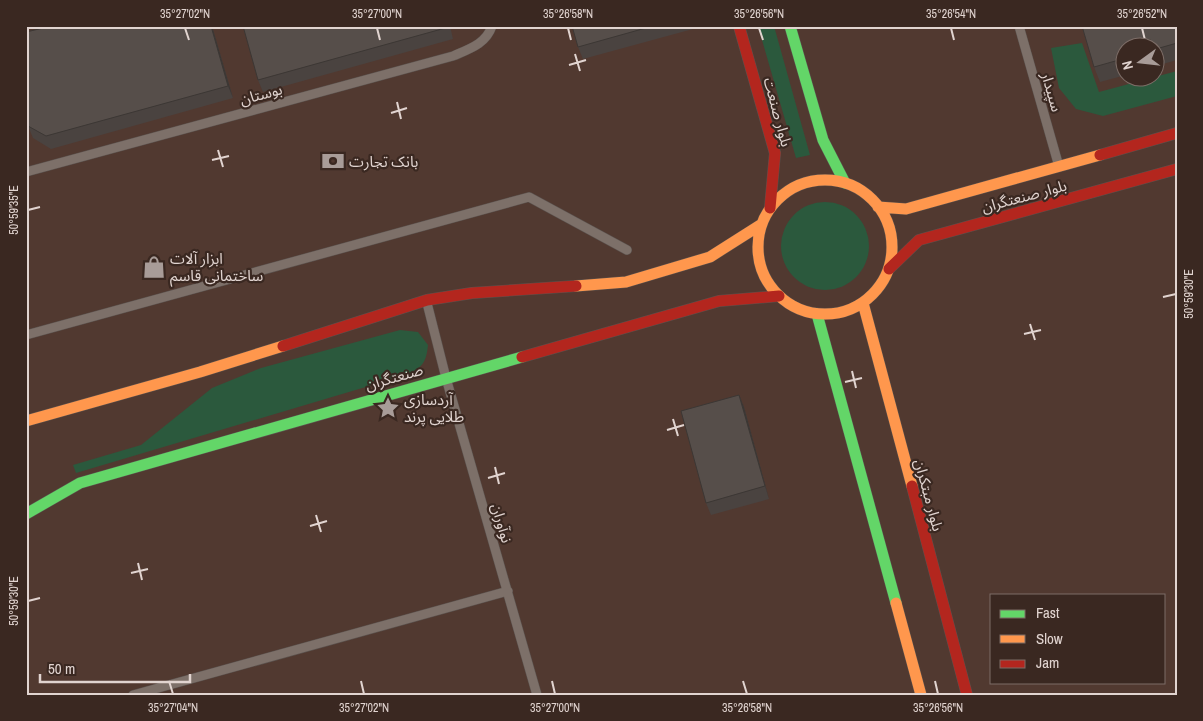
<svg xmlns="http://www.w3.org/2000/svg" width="1203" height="721" font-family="'Archivo Narrow','Noto Sans Arabic',sans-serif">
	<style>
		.built { fill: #513930; fill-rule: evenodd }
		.green { fill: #2b593d }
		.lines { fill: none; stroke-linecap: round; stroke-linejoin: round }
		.lane-casing { stroke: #5b524e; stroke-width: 10 }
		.fast-casing { stroke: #5b524e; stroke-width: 12 }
		.slow-casing { stroke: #5b524e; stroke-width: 12 }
		.jam-casing { stroke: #5b524e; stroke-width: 12 }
		.lane { stroke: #7d7069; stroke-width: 9 }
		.fast { stroke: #63d668; stroke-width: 11 }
		.slow { stroke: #ff974d; stroke-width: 11 }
		.jam { stroke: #b3261e; stroke-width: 11 }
		.wall { fill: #4a4340 }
		.shaded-wall { fill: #3c3734 }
		.building { fill: #564e4a; stroke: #3c3734 }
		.ticks { fill: none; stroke: #e1d4d0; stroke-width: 2 }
		.labels { text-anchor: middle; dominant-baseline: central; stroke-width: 4.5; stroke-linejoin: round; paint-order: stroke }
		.street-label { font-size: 15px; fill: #e1d4d0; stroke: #3a2821 }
		.poi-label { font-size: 15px; fill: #e1d4d0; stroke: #3a2821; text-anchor: start }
		.neatline { fill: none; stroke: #e1d4d0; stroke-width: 2 }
		.ticks-label { font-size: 12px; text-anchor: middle; fill: #e1d4d0 }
	</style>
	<rect width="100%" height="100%" fill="#3f3530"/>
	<!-- built -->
	<path class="built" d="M26,26H1177V695H26ZM1126,48H1156V78H1126ZM992,595H1164V682H992Z"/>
	<!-- green -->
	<path class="green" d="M758,26H774L810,155L796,158Z
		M1082,43L1099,92L1177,71V96L1103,116L1076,109L1059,88L1051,48Z
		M781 246a44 44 0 1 1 88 0a44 44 0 1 1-88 0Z
		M400,330L418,332L428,345C426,363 423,367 406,375L76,473L73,465L141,445L212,388L261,368Z"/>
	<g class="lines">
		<defs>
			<path id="lane" d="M1019,26L1058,163
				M26,172L453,56C469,49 486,44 492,26
				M427,303L446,378L537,695
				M26,335L529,197L627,250
				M133,695L508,591"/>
			<path id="fast" d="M790,26L823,140L845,183
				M817,314L896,603
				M26,514L80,483L522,357"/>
			<path id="slow" d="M758 247a67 67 0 1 1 134 0a67 67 0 1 1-134 0Z
				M878,207L906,209L1100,155
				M576,286L626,282L710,257L762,224
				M863,303L912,486
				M26,421L200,372L283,346
				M896,603L921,695"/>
			<path id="jam" d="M739,26L775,153L770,208
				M1100,155L1177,133
				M889,269L919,240L1177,169
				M283,346L427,300L472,293L576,286
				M522,357L719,301L779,296
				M912,486L967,695"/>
		</defs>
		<!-- lane casing -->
		<use href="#lane" class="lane-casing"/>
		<!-- fast casing -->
		<use href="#fast" class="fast-casing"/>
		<!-- slow casing -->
		<use href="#slow" class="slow-casing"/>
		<!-- jam casing -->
		<use href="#jam" class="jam-casing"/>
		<!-- lane -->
		<use href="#lane" class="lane"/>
		<!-- fast -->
		<use href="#fast" class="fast"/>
		<!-- slow -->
		<use href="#slow" class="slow"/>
		<!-- jam -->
		<use href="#jam" class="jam"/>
	</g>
	<!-- wall -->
	<path class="wall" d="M52,26H212L233,98L51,149L33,138L26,121Z
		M450,26L453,39L263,92L258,80Z
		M572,26H692L693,29L583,59L578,47Z
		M1082,26H1177V60L1156,66V48H1126V75L1100,82L1094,67Z
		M739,395L744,407L769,499L711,515L706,503Z"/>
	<!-- shaded-wall -->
	<path class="shaded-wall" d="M211,26H212L233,98L228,86Z
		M739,395L744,407L769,499L765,486Z"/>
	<!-- building -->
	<path class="building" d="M52,26H211L228,86L46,136L28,126L26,120V32Z
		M243,26H449V27L258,80Z
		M572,26H653L578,47Z
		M1082,26H1177V43L1156,49V48H1126V58L1094,67Z
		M739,395L765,486L706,503L681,411Z"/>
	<!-- ticks -->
	<path class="ticks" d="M185,28L189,40M377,28L380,40M568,28L571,40M759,28L763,40M951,28L954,40M1142,28L1145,40M575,54L580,71M569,65L586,60M397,102L401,119M391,113L407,108M218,150L223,167M212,160L229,156M28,210L40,207M1163,297L1176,294M1030,324L1035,340M1024,334L1041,330M852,371L856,388M845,382L862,378M673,419L678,436M667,430L684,425M495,467L499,484M488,478L505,473M316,515L321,532M310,526L327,521M138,563L142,580M131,573L148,569M28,601L40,598M169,681L173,694M361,681L364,694M552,681L555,694M743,681L747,694M935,681L938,694"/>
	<!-- icons -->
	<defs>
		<symbol id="bank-bare" viewBox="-9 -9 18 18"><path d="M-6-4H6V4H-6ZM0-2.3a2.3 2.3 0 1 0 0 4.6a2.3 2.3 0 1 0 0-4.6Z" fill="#a89c98" stroke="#3a2821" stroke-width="2.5" paint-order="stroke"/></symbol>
		<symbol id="shop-bare" viewBox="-9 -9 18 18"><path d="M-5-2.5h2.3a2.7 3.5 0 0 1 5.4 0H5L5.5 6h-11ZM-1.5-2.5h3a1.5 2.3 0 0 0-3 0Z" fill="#a89c98" stroke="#3a2821" stroke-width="2.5" paint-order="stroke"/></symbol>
		<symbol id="sight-bare" viewBox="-9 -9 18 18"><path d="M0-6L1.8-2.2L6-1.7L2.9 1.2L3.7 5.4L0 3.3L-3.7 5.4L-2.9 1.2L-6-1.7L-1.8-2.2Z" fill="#a89c98" stroke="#3a2821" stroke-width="2.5" paint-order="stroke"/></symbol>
	</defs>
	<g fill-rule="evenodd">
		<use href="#bank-bare" x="317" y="145" width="32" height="32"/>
		<use href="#shop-bare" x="138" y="251" width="32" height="32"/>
		<use href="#sight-bare" x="372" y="392" width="32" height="32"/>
	</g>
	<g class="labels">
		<!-- street labels -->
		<g class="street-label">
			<text transform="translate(1052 92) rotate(74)">سپیدار</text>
			<text transform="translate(261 94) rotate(-15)">بوستان</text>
			<text transform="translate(778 112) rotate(75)">بلوار صنعت</text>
			<text transform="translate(1024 196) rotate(-15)">بلوار صنعتگران</text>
			<text transform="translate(394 377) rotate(-16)">صنعتگران</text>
			<text transform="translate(929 495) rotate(75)">بلوار مبتکران</text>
			<text transform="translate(502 523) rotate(74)">نوآوران</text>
		</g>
		<!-- poi labels -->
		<g class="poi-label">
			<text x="349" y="161">بانک تجارت</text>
			<text x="170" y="258">ابزار آلات<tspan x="170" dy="17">ساختمانی قاسم</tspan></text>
			<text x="404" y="399">آردسازی<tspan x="404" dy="17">طلایی پرند</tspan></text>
		</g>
	</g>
	<!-- border -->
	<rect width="1203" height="721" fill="none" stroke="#3a2821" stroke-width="55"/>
	<!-- legend -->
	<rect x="990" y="594" width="175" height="90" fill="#3a2821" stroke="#7d6d67"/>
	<rect x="1000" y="610" width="25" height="8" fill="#63d668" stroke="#7d6d67"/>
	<text x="1036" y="618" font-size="15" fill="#e1d4d0">Fast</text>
	<rect x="1000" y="635" width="25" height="8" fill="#ff974d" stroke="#7d6d67"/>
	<text x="1036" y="644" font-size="15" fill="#e1d4d0">Slow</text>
	<rect x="1000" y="660" width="25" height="8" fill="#b3261e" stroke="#7d6d67"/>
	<text x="1036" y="668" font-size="15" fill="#e1d4d0">Jam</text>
	<!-- north arrow -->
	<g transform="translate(1140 62) rotate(255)"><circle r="24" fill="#3a2821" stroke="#7d6d67"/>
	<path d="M0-4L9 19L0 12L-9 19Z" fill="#a89c98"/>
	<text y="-8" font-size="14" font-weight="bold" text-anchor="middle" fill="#e1d4d0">N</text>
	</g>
	<!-- scale -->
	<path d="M40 674v8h150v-8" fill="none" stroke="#e1d4d0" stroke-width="2.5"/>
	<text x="48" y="674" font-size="15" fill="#e1d4d0" stroke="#3a2821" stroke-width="4" paint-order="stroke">50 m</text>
	<rect x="28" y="28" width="1148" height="666" class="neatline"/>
	<g class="ticks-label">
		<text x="185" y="18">35°27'02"N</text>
		<text x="377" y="18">35°27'00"N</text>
		<text x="568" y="18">35°26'58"N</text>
		<text x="759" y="18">35°26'56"N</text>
		<text x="951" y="18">35°26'54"N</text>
		<text x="1142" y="18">35°26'52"N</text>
		<text transform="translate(14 210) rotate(-90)" y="4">50°59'35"E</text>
		<text transform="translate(1189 294) rotate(-90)" y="4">50°59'30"E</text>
		<text transform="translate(14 601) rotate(-90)" y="4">50°59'30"E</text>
		<text x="173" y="712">35°27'04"N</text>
		<text x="364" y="712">35°27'02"N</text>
		<text x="555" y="712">35°27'00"N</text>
		<text x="747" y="712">35°26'58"N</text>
		<text x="938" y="712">35°26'56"N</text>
	</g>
</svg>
